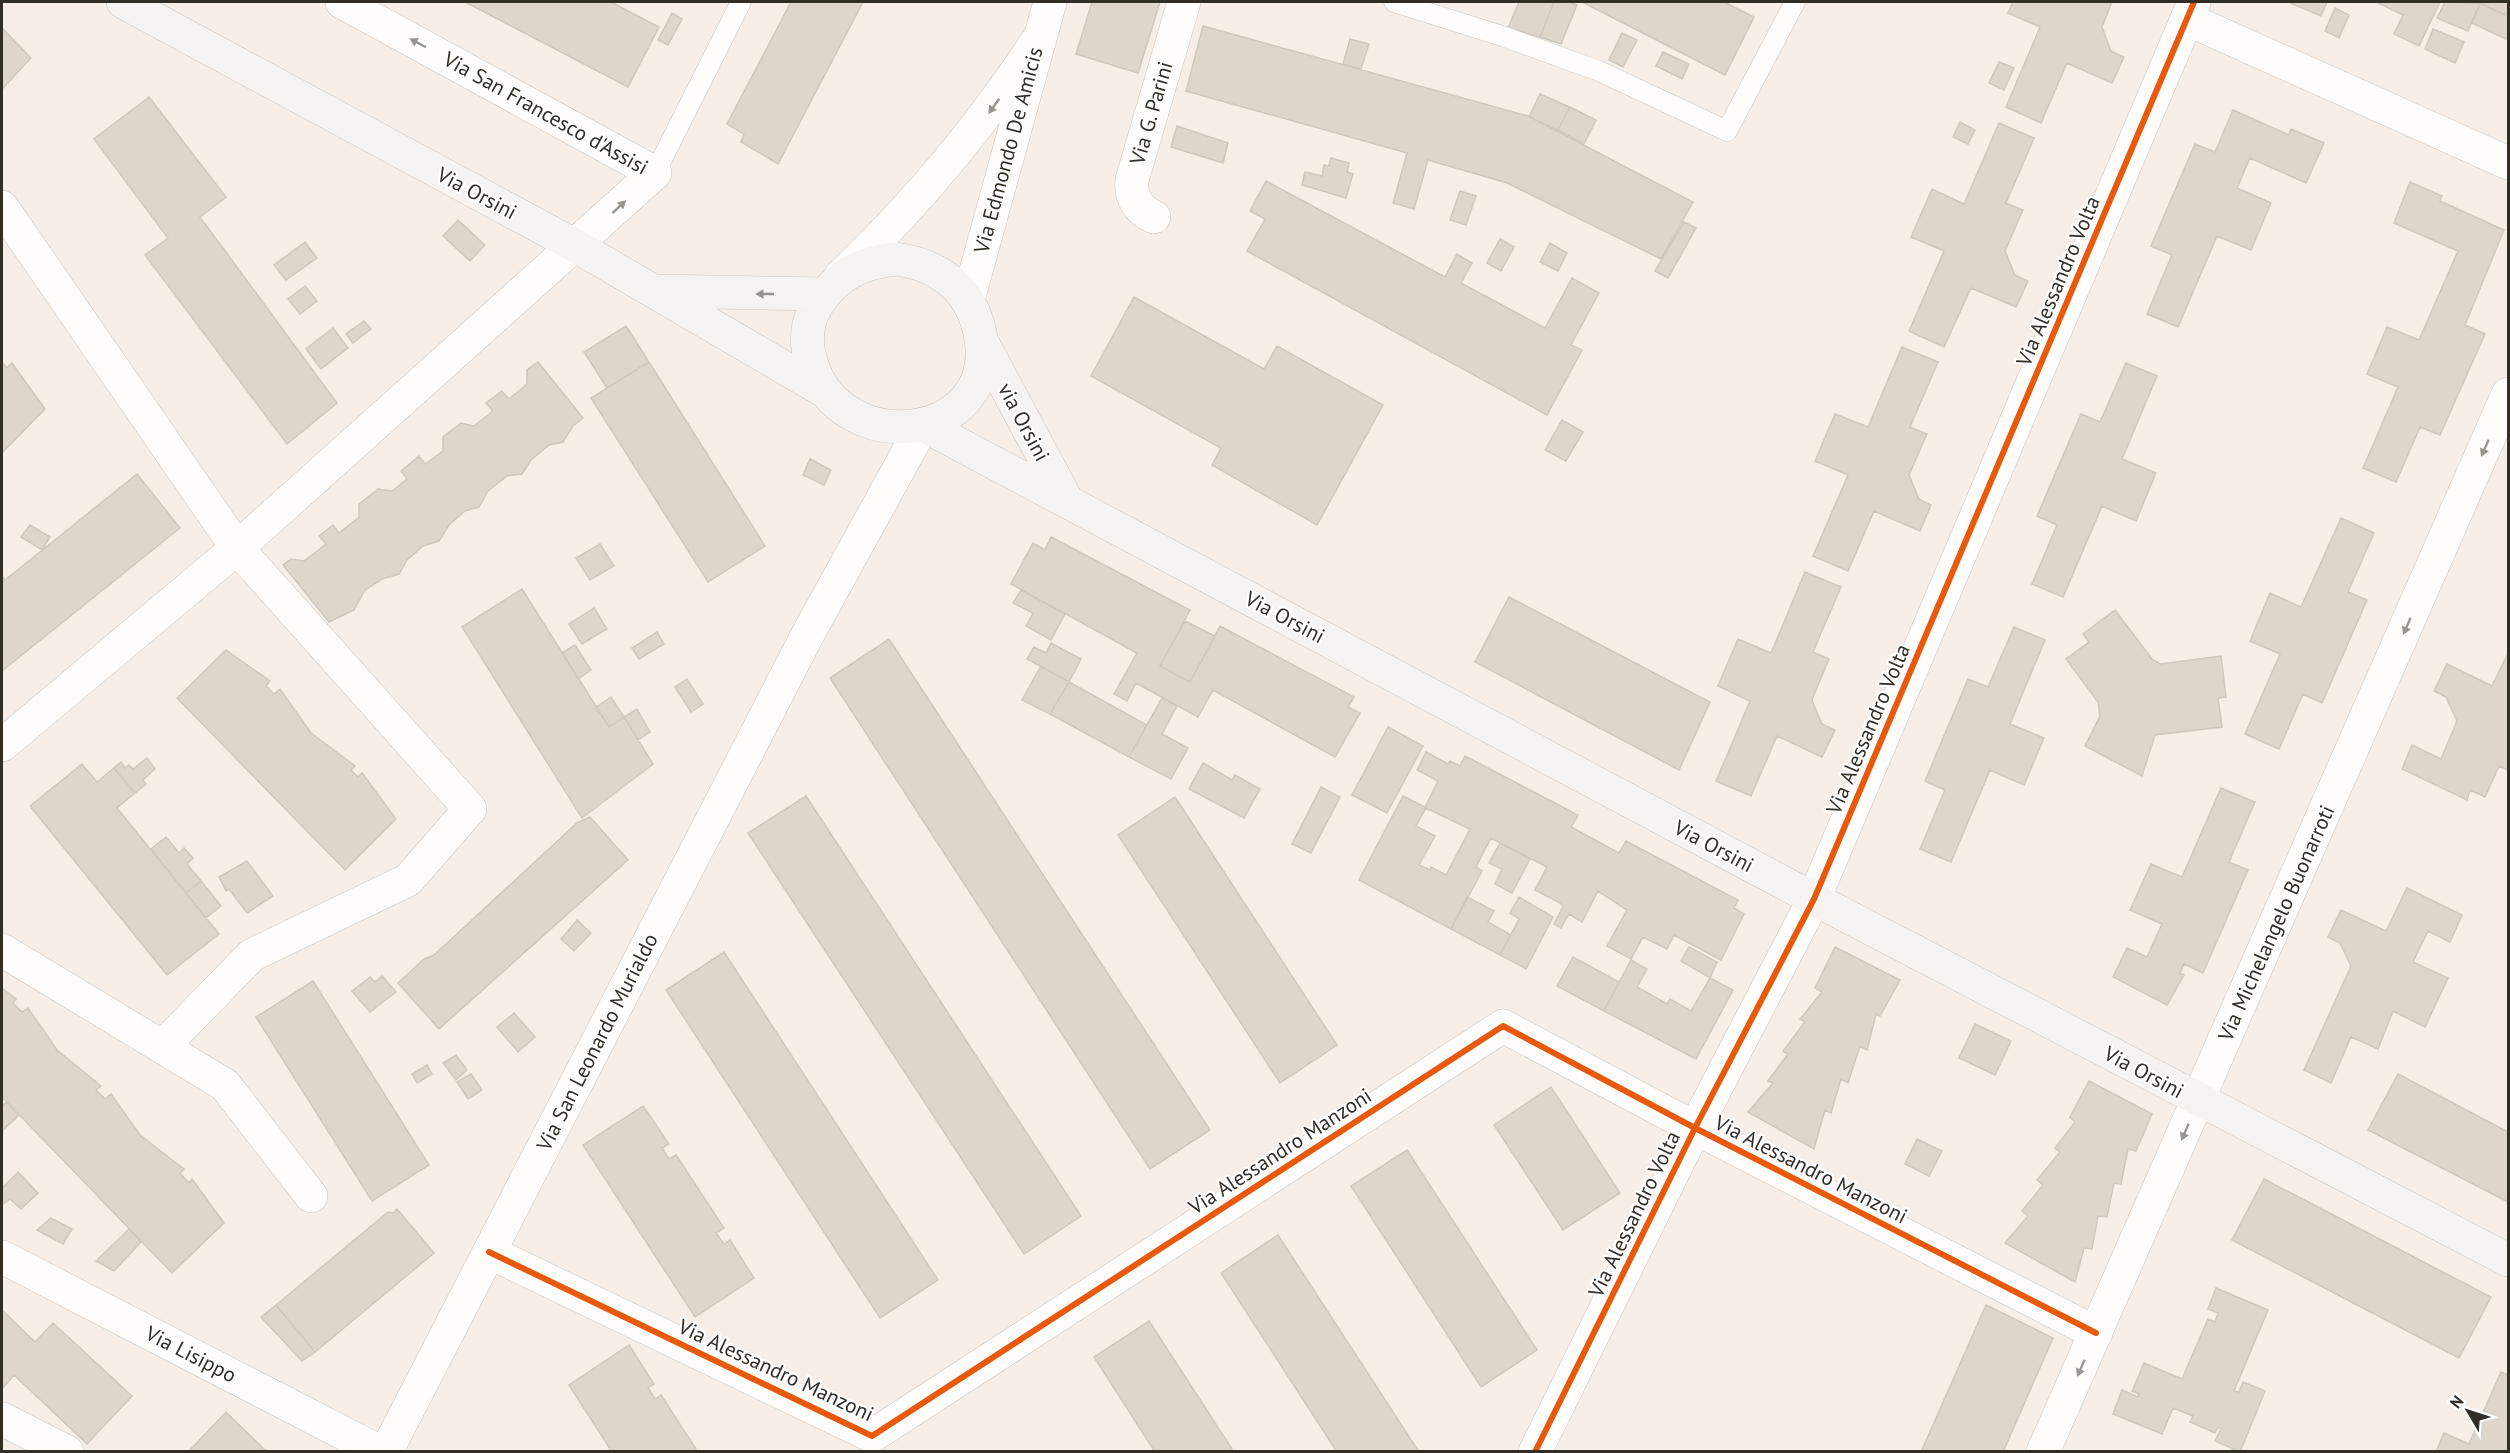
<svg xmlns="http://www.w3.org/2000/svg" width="2510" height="1453" font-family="'PT Sans',sans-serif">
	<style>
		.building { fill: #ded6cc; stroke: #cec8c1; stroke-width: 1.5; fill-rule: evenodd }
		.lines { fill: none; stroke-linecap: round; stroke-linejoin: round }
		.lane-casing { stroke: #ccc5be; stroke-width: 21 }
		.street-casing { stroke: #ccc5be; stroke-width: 34 }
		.secondary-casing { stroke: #ccc5be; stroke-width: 34 }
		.lane { stroke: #fefdfb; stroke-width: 20 }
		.street { stroke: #fefdfb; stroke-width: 33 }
		.secondary { stroke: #f7f3f0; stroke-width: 33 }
		.cycleway-casing { stroke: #fff; stroke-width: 10 }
		.cycleway { stroke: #e8590c; stroke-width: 6 }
		.oneway { fill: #989590 }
		.oneway2 { fill: #94908a }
		.labels { text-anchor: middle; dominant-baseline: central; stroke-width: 4.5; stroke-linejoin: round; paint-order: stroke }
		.street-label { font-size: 21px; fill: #322d25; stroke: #fff }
	</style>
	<rect width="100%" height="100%" fill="#f7efe7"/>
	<!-- building -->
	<path class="building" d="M465,2H611L659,27L628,87Z
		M791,2H863L778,164L741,142L744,134L727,124Z
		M1092,2H1160L1138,73L1076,54Z
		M1519,2H1554L1540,37L1508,28Z
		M1554,2H1569L1577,5L1561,44L1540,37Z
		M1582,2H1724L1754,17L1725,75Z
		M2013,2H2112L2102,27L2111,51L2124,57L2112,83L2067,63L2041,123L2006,107L2040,27L2008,13Z
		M2288,2H2327L2321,16Z
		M2376,2H2440L2419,46L2394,34L2403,15Z
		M2445,2L2480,3L2468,31L2437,18Z
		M2476,2H2508V10L2506,15Z
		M2480,3L2506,15L2508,10V40L2472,23Z
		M2335,8L2349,15L2339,38L2325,31Z
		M672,13L682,19L668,45L658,40Z
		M1203,26L1528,116L1693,202L1661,259L1507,183L1428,160L1414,209L1393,203L1407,153L1186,91Z
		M2,28L31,58L2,89Z
		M2433,29L2464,42L2455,63L2425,49Z
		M1622,33L1637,40L1623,67L1609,60Z
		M1350,39L1369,44L1361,69L1343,64Z
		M1663,52L1689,64L1682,79L1656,66Z
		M1999,62L2014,68L2004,90L1989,83Z
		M1540,94L1570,107L1558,130L1529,117Z
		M149,97L226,197L200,217L337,403L287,444L145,255L168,238L94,139Z
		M1570,107L1596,120L1584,144L1558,130Z
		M2233,110L2289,135L2291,129L2324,143L2306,183L2250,158L2237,188L2271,203L2251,250L2217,236L2178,327L2147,314L2172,255L2151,246L2195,144L2215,152Z
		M1960,122L1975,130L1968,144L1953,137Z
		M1999,123L2034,138L2006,203L2023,210L2005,251L2015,275L2028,281L2016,307L1971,288L1944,347L1909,331L1944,251L1911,237L1932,189L1964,204Z
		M1177,126L1228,143L1223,163L1171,147Z
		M1331,158L1349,163L1347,172L1353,174L1346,198L1302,185L1305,172L1322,176L1324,165L1329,166Z
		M1266,181L1445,277L1457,254L1472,263L1461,283L1545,328L1572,278L1599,293L1571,345L1582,350L1547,415L1247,251L1265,219L1250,211Z
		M2410,182L2442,196L2440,201L2504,230L2465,325L2485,334L2440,435L2420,427L2396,482L2363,468L2398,387L2367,374L2387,327L2419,340L2458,251L2394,223Z
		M1460,191L1476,196L1466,225L1450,220Z
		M458,220L485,245L470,261L443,236Z
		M1684,222L1696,228L1668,278L1655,271Z
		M1500,239L1514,247L1501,271L1487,263Z
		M305,242L317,258L286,280L274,265Z
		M1550,243L1567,253L1558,271L1540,262Z
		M305,286L317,301L300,314L288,299Z
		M1134,297L1264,369L1277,346L1383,405L1317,525L1212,465L1221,448L1091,376Z
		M364,321L371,329L353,343L346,334Z
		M626,326L649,362L607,388L584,352Z
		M333,328L348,348L321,369L306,349Z
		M1902,347L1938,362L1910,427L1927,434L1909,475L1919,499L1931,505L1920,531L1874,511L1848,571L1813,556L1848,475L1815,461L1835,414L1868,427Z
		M2,362L7,368L12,363L45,409L2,453Z
		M538,362L583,418L573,426L563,442L549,445L531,460L522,474L507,476L488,491L479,507L465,511L449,525L439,541L423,546L407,560L399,574L382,579L365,590L354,610L329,622L283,565L291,559L304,561L326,544L319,536L333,525L339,533L359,517V504L378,489L392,491L407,479L401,471L419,456L425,464L443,451V437L461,423L474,426L493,411L486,403L502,391L509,399L527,384V370Z
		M649,362L765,546L708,582L591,398Z
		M2126,363L2157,376L2122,459L2156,473L2136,521L2102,506L2063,597L2032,584L2057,525L2037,516L2081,414L2100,422Z
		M1562,420L1583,432L1566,461L1545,450Z
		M810,459L831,470L824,485L803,475Z
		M137,474L180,528L2,671V576L5,580Z
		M2341,518L2374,533L2348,592L2367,600L2322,703L2303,694L2279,749L2245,734L2280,654L2250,641L2270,593L2301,607Z
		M30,525L50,537L42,550L21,537Z
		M1051,537L1190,610L1160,666L1190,682L1220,626L1354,697L1348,707L1360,713L1335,757L1213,690L1198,717L1136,683L1127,701L1114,694L1137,653L1011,584L1033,543L1045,550Z
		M600,544L614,566L590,580L576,558Z
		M1805,572L1841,587L1813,652L1829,659L1812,700L1822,724L1835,730L1822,757L1777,736L1751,796L1716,781L1750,701L1718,686L1738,639L1771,653Z
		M522,589L609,727L624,717L653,764L582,818L462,627Z
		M1021,590L1065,614L1051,640L1026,626L1033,613L1013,603Z
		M1509,597L1710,702L1679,770L1475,662Z
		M594,608L607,629L582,644L569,624Z
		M2115,610L2152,659L2160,664L2221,656L2226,697L2218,698L2222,727L2155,735L2142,776L2085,746L2100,716L2098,702L2066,659L2089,642L2083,634Z
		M1185,621L1215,636L1190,682L1160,666Z
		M2014,627L2045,640L2010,724L2044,738L2024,785L1990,770L1951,862L1920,849L1945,790L1925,781L1968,679L1988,687Z
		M657,632L664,644L639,659L632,648Z
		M889,639L1210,1130L1150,1169L830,678Z
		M1051,643L1081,659L1069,682L1027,659L1034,647L1046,653Z
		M575,645L591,670L578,679L562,653Z
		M226,650L270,681L266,686L274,694L280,689L311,733L355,766L351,770L358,777L362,773L396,819L345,870L177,698Z
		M2508,653V770L2499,766L2485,797L2470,790L2467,800L2402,769L2412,745L2441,759L2457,721L2446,697L2434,691L2447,664L2492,686Z
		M1041,666L1069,682L1050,714L1022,700Z
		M687,679L703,704L691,712L675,687Z
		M1069,682L1147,725L1129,757L1050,714Z
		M611,697L624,717L609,727L596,707Z
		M1162,698L1177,706L1162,734L1188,748L1171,779L1129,757Z
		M637,709L650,732L638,740L624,717Z
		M1388,727L1423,746L1387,813L1352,795Z
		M1426,752L1448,764L1450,761L1460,766L1465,756L1578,815L1571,827L1619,853L1626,841L1738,900L1734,908L1744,914L1721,960L1674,935L1667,949L1643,937L1631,959L1607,946L1627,910L1598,891L1582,922L1569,914L1561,928L1554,924L1563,907L1560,903L1535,890L1547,867L1491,838L1476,867L1482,871L1451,929L1359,880L1403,796L1425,807L1438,781L1417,770ZM1426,808L1470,829L1446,875L1431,867L1430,870L1419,865L1435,836L1416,826Z
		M147,758L155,769L143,780L146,784L135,793L114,768L121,762L125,768L129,765L133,769Z
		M1203,763L1232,780L1235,775L1260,789L1244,818L1189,789Z
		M82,764L97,782L114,768L135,793L117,808L219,934L167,975L30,806Z
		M1321,787L1340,797L1311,853L1292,844Z
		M2221,788L2255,802L2229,862L2248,870L2203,973L2184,964L2180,973L2184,975L2167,1005L2113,977L2127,948L2147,957L2162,924L2130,910L2151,864L2182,877Z
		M806,796L1081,1216L1024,1254L748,833Z
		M1175,797L1337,1045L1280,1083L1118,835Z
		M590,817L628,860L439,1029L398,983L424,959L434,955L577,823Z
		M166,837L179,853L184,848L193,858L187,864L201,881L186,893L151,849Z
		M1500,843L1530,859L1512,893L1495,884L1502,869L1489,863Z
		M247,861L273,896L247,913L229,889L226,891L219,877Z
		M201,881L221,906L206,918L186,893Z
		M2407,888L2462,915L2450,942L2428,931L2413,962L2448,978L2425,1027L2393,1011L2378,1049L2351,1037L2331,1083L2304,1070L2351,966L2340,943L2328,937L2341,910L2386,931Z
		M1467,897L1494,911L1488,922L1511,935L1500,955L1451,929Z
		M1519,897L1553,917L1526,969L1500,955L1519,919L1510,913Z
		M577,920L591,933L574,951L561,939Z
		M1689,947L1717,962L1710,978L1681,961Z
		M1835,947L1900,980L1880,1016L1876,1014L1867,1050L1860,1046L1848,1083L1841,1079L1831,1113L1825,1110L1814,1149L1748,1112L1773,1083L1768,1081L1788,1054L1783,1051L1805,1022L1800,1019L1822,992L1815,988Z
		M724,952L938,1280L880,1318L666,990Z
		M1573,957L1619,982L1604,1011L1557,986Z
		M1631,960L1647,969L1637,987L1667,1004L1670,999L1691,1011L1710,978L1733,990L1696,1059L1604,1011Z
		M382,976L396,992L370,1012L352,991L370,977L375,982Z
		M313,981L429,1165L372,1201L256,1017Z
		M2,988L16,999L13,1003L22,1012L28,1008L57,1050L101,1086L96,1090L105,1099L111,1094L140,1135L184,1169L180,1173L189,1183L192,1179L224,1223L172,1273L2,1097Z
		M514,1013L535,1037L518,1052L497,1027Z
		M1975,1024L2011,1041L1995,1075L1959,1058Z
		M456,1055L467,1070L456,1080L443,1063Z
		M427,1065L432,1074L417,1083L412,1074Z
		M471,1074L482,1090L468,1099L457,1082Z
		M2398,1074L2508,1132V1202L2368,1130Z
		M2089,1081L2152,1114L2136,1151L2128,1149L2121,1184L2114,1183L2107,1217L2098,1216L2092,1249L2084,1248L2075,1282L2005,1243L2028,1216L2022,1211L2043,1185L2037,1180L2060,1152L2055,1148L2075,1122L2070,1117Z
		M1551,1087L1620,1193L1563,1230L1494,1125Z
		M6,1102L19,1115L2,1131V1107Z
		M643,1106L669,1144L662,1148L669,1159L676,1155L724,1228L716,1233L724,1244L730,1240L754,1278L695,1317L583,1145Z
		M1917,1139L1942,1151L1929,1176L1905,1164Z
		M1407,1150L1537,1350L1481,1387L1351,1186Z
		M18,1172L38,1193L21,1209L10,1199L2,1205V1188Z
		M2264,1179L2491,1297L2459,1358L2232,1240Z
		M397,1209L434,1253L315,1352L276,1305L388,1212L394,1213Z
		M51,1218L72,1229L63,1244L37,1230Z
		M129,1229L141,1242L114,1271L96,1261Z
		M1278,1235L1419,1452H1337L1221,1273Z
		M2216,1288L2268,1310L2234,1391L2239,1392L2243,1382L2265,1391L2240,1452L2215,1441L2221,1429L2218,1427L2215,1433L2190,1422L2193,1416L2173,1408L2162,1434L2113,1414L2122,1390L2138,1397L2139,1394L2132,1391L2144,1363L2182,1379L2208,1319L2215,1322L2218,1313L2208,1309Z
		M276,1305L315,1352L302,1361L261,1317Z
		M1986,1305L2053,1338L2003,1452H1921Z
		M2,1310L35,1342L53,1323L132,1396L87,1444L14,1375L2,1389Z
		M1149,1321L1234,1452H1155L1094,1357Z
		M629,1345L654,1384L648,1388L655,1399L661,1395L698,1452H612L569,1385Z
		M2501,1372L2508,1375V1452H2436L2444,1433L2469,1444Z
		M226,1412L267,1452H188Z"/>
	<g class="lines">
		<defs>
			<path id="lane" d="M1394,2L1505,37L1599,71L1727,131L1795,2
				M655,173L741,2"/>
			<path id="street" d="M2187,19L2508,163
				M2,207L237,548L470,809L408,880L252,955L162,1047
				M1154,217C1138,210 1130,197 1132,180L1184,2
				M840,277C919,201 977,131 1038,40
				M968,300L1050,2
				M2,745L237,548L655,173L342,2
				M2,950L225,1085L311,1196
				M489,1252L872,1436L1503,1026L1695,1128L2096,1333
				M2,1257L380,1452
				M2,1419L67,1452
				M386,1452L809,632L923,425
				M1535,1452L1695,1128L1814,899L2194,2
				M2043,1452L2508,394"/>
			<path id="secondary" d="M123,2L576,246L826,392
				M896,259C942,265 974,292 981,339C997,441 841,461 811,362C805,342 806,323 817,305C836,275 862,262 896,259Z
				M658,291L824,294
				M982,342L1067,501
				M923,425L1814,899L2508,1260"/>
		</defs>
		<!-- lane casing -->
		<use href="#lane" class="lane-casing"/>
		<!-- street casing -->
		<use href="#street" class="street-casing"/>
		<!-- secondary casing -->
		<use href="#secondary" class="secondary-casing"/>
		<!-- lane -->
		<use href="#lane" class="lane"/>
		<!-- street -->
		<use href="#street" class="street"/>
		<!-- secondary -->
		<use href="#secondary" class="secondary"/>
		<defs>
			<path id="cycleway" d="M489,1252L872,1436L1503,1026L1695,1128L2096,1333
				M1535,1452L1695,1128L1814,899L2194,2"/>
		</defs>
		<!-- cycleway casing -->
		<use href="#cycleway" class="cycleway-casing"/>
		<!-- cycleway -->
		<use href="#cycleway" class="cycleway"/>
	</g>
	<!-- one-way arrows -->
	<defs><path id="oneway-solid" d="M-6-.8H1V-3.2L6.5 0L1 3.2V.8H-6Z" transform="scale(1.5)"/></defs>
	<g class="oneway">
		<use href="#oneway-solid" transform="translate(418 43) rotate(-152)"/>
		<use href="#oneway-solid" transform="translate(994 106) rotate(126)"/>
		<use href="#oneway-solid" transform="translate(619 207) rotate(-43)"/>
		<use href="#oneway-solid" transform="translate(2485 448) rotate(114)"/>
		<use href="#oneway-solid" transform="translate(2407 626) rotate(114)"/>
		<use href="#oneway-solid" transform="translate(2185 1132) rotate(114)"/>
		<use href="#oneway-solid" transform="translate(2081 1368) rotate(114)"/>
	</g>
	<use class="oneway2" href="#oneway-solid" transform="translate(765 294) rotate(-180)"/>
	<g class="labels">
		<!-- street labels -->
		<g class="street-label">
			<text transform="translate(546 113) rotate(29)">Via San Francesco d'Assisi</text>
			<text transform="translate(1151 113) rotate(-74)">Via G. Parini</text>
			<text transform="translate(1008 150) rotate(-75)">Via Edmondo De Amicis</text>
			<text transform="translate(477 193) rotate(28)">Via Orsini</text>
			<text transform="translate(2058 281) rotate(-67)">Via Alessandro Volta</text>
			<text transform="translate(1024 422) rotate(62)">via Orsini</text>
			<text transform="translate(1285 617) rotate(28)">Via Orsini</text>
			<text transform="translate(1868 729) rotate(-67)">Via Alessandro Volta</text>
			<text transform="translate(1714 846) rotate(28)">Via Orsini</text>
			<text transform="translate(2276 923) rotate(-66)">Via Michelangelo Buonarroti</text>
			<text transform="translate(597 1042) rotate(-63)">Via San Leonardo Murialdo</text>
			<text transform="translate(2144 1072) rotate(28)">Via Orsini</text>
			<text transform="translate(1280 1151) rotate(-33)">Via Alessandro Manzoni</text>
			<text transform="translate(1811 1169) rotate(27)">Via Alessandro Manzoni</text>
			<text transform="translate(1634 1214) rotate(-64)">Via Alessandro Volta</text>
			<text transform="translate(191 1354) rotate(27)">Via Lisippo</text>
			<text transform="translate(776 1370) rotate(25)">Via Alessandro Manzoni</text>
		</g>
	</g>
	<!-- border -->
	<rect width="2510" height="1453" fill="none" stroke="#322d25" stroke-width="6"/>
	<!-- north arrow -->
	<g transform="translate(2468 1411) rotate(309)" stroke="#ffffff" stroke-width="4.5" paint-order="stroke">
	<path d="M0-4.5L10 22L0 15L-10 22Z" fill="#322d25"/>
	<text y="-9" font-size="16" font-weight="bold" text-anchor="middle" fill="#322d25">N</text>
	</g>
</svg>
